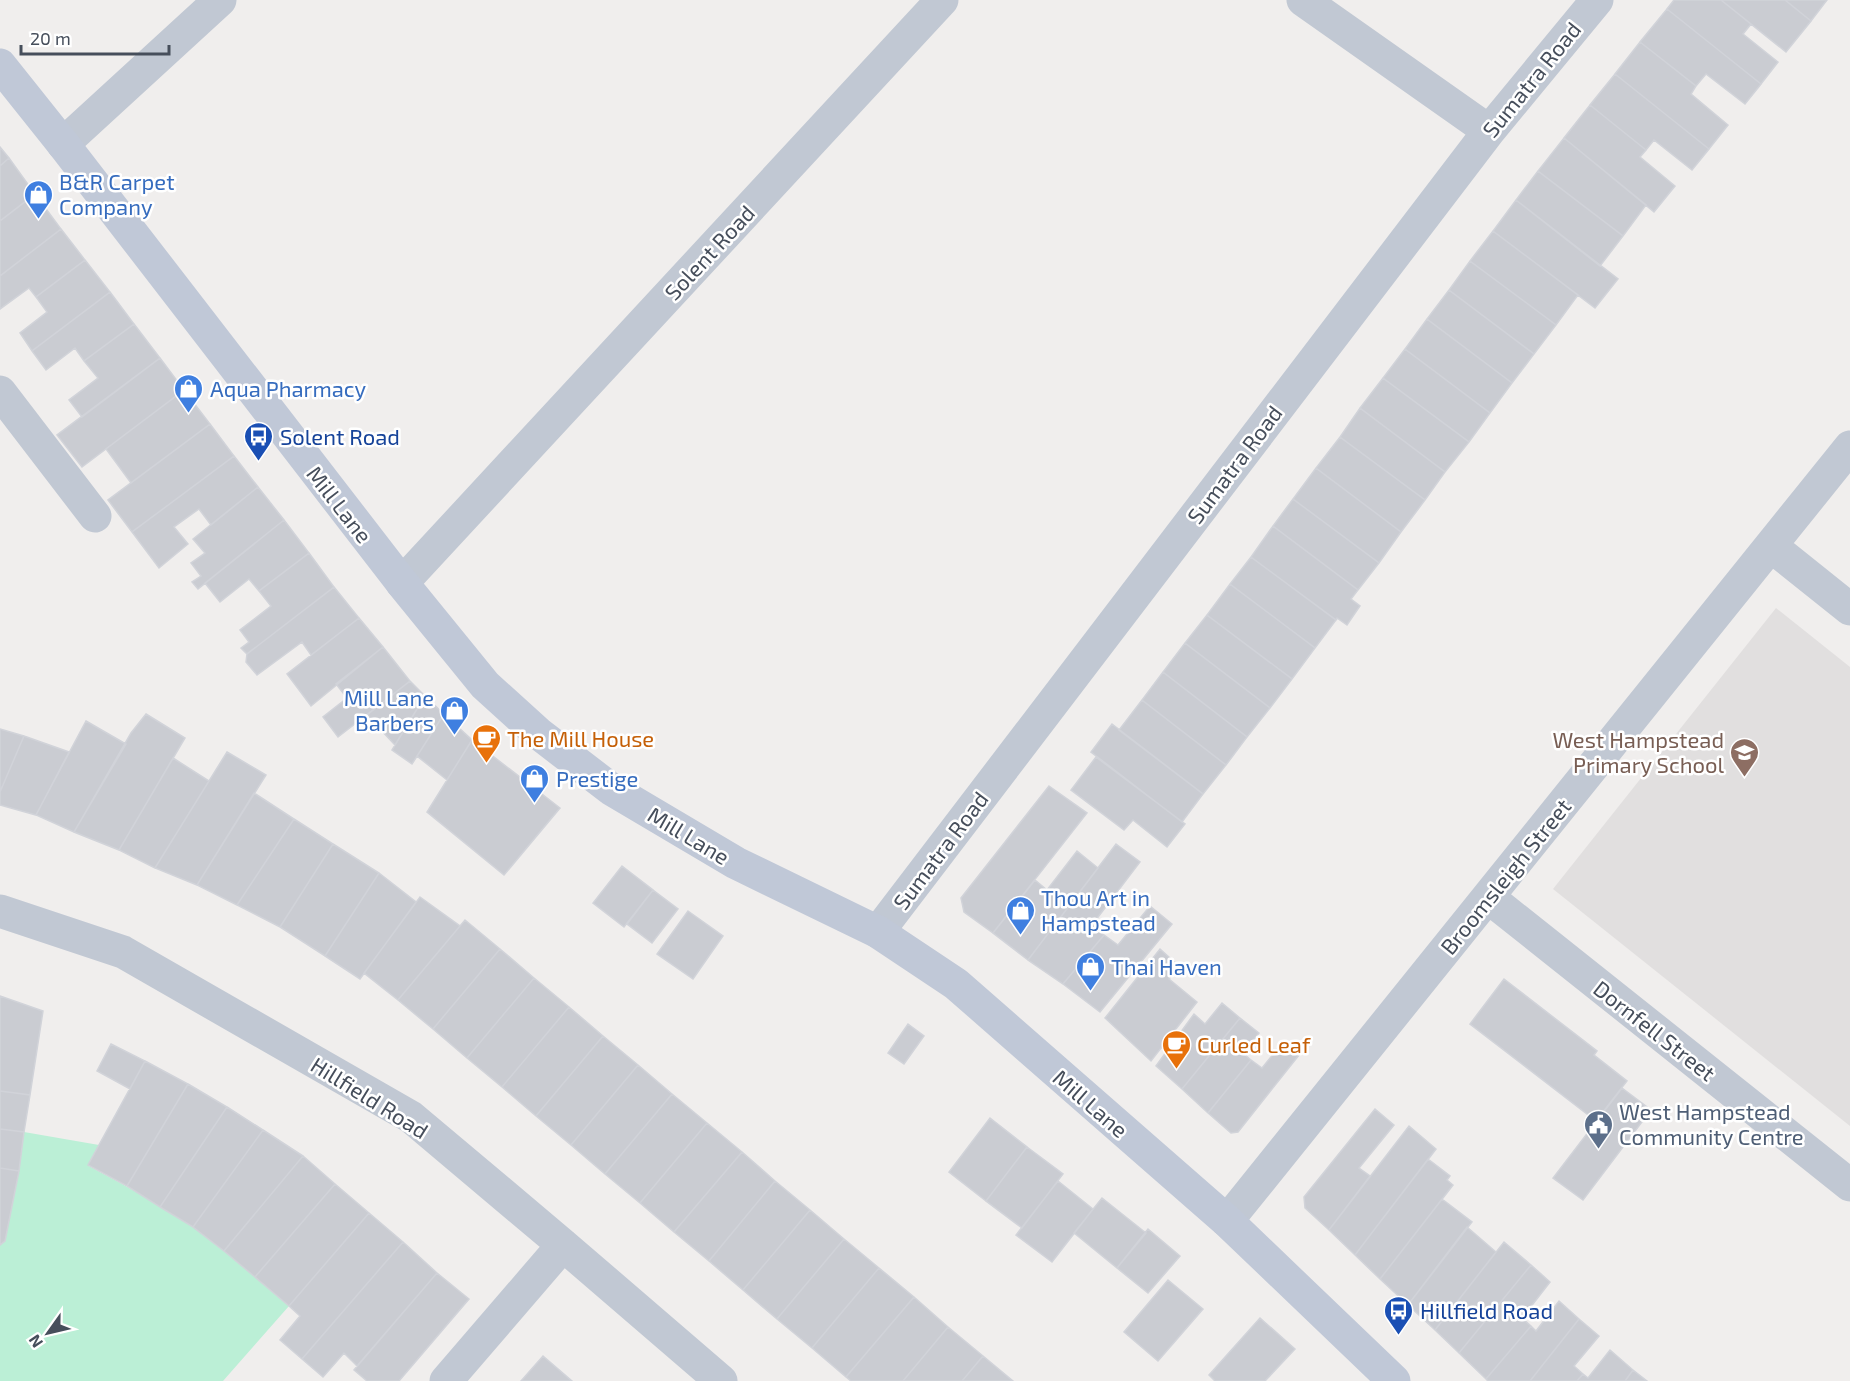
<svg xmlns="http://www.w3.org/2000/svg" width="1850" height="1381" font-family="'Exo 2',sans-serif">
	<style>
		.education { fill: #e1dfdf }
		.green { fill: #bbefd6 }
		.building { fill: #caccd2; stroke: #d1d3d9; stroke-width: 1.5 }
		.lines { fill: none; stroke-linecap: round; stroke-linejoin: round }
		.street { stroke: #c1c8d3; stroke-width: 33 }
		.secondary { stroke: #c0c8d7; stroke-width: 33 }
		.labels { text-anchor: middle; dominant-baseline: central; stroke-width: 5; stroke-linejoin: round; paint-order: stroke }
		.street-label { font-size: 22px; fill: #464e5b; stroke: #fff }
		.shop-label { font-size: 22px; fill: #366cbe; stroke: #fff; text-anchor: start }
		.transit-label { font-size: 22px; fill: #164399; stroke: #fff; text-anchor: start }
		.food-label { font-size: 22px; fill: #c56008; stroke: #fff; text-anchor: start }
		.education-label { font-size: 22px; fill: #785e54; stroke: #fff; text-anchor: end }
		.service-label { font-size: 22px; fill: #4e5e75; stroke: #fff; text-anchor: start }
	</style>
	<rect width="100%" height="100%" fill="#f0eeed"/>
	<!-- education -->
	<path class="education" d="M1776,608L1850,667V1126L1553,889Z"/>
	<!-- green -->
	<path class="green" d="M24,1132L99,1145L89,1166C124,1185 159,1204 193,1227C227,1250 258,1279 289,1306L223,1381H0V1245L5,1241L19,1171Z"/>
	<!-- building -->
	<path class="building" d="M1674,0H1721L1751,24L1743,34L1778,62L1761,84L1667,9Z
		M1721,0H1785L1811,21L1786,52Z
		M1785,0H1827L1811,21Z
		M1667,9L1761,84L1745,104L1706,74L1696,86L1640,42Z
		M1640,42L1696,86L1691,94L1728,125L1709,149L1615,74Z
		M1615,74L1709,149L1692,170L1654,140L1646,150L1590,105Z
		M1590,105L1646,150L1640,157L1675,186L1654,212L1564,138Z
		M1564,138L1646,205L1623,236L1538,171Z
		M0,147L9,158L0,166Z
		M9,158L35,194L0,221V166Z
		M1538,171L1623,236L1600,266L1516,200Z
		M35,194L61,229L0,276V221Z
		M1516,200L1618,279L1595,308L1493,231Z
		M61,229L85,260L36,297L29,288L0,309V276Z
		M1493,231L1578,295L1556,325L1470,261Z
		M85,260L110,292L32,351L20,333L47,312L36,297Z
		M1470,261L1556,325L1534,354L1449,290Z
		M1449,290L1534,354L1512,383L1427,319Z
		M110,292L134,324L84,361L75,348L46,370L32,351Z
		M1427,319L1512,383L1490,413L1405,349Z
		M134,324L160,358L82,417L69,400L98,378L84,361Z
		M1405,349L1490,413L1469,442L1383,378Z
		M160,358L184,390L82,467L57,435Z
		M1383,378L1469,442L1445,472L1360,408Z
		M184,390L210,424L131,483L106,449Z
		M1360,408L1445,472L1425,500L1340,437Z
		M210,424L234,456L132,532L108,500Z
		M1340,437L1425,500L1401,532L1316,468Z
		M234,456L258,487L211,525L199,509L174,527L188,544L159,568L132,532Z
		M1316,468L1401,532L1379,563L1293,499Z
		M258,487L284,520L198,589L192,582L201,576L191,563L205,553L193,539Z
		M1293,499L1379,563L1358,590L1273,526Z
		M284,520L309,553L259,591L249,579L220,602L205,583Z
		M1273,526L1358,590L1351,599L1360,606L1347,625L1337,618L1336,620L1251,557Z
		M309,553L334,587L247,654L241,648L249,642L240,630L271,606L259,591Z
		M1251,557L1336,620L1315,648L1230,584Z
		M1230,584L1315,648L1292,679L1207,615Z
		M334,587L359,618L311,655L302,642L257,675L246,662L247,654Z
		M1207,615L1292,679L1270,708L1185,643Z
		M359,618L383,647L311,706L287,674Z
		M1185,643L1270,708L1247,737L1163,672Z
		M383,647L410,681L338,737L323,717L347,698L336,684Z
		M1163,672L1247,737L1226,765L1142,700Z
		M410,681L425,696L395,745L367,715Z
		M425,696L444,714L412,764L392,750Z
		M1142,700L1226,765L1203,794L1119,730Z
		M146,714L185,738L119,850L74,832L131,733Z
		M444,714L472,740L447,780L417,756Z
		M86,721L126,744L74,832L36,815Z
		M1112,724L1203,794L1182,822L1091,752Z
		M0,729L24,736L0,792Z
		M24,736L69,752L36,815L0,805V792Z
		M472,740L560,808L504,875L427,812Z
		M227,752L266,775L197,885L155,868Z
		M1096,757L1185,824L1167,847L1133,820L1124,830L1071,790Z
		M173,758L209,781L155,868L119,850Z
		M1049,786L1087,813L993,933L964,912L961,898Z
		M254,793L294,819L237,905L197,885Z
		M294,819L333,844L280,927L237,905Z
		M333,844L379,873L325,956L280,927Z
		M1116,844L1140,862L1092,925L1104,935L1063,984L1028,960Z
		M1077,851L1098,868L1028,960L993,933L1035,880L1047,890Z
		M622,866L653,890L624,927L593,903Z
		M379,873L416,902L360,979L325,956Z
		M653,890L678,909L652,943L627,924Z
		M420,897L460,926L398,1000L364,973Z
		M1150,906L1172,924L1100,1012L1063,984L1104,935L1118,945Z
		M688,911L723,936L693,979L657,954Z
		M465,920L500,949L433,1029L398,1000Z
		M500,949L534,978L467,1058L433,1029Z
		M1160,949L1179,966L1169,979L1197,1002L1151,1061L1105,1018Z
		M534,978L569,1007L502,1087L467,1058Z
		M1504,979L1597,1051L1594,1055L1627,1081L1596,1121L1470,1024Z
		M0,996L43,1011L30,1095L0,1091Z
		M1222,1003L1240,1018L1182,1089L1156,1066L1194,1014L1205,1024Z
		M569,1007L603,1036L536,1116L502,1087Z
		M1240,1018L1259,1033L1243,1053L1251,1060L1208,1113L1182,1089Z
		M908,1024L924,1036L904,1064L888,1053Z
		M603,1036L638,1065L571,1145L536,1116Z
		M1283,1042L1299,1055L1238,1132L1231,1133L1208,1113L1251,1060L1262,1068Z
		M111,1044L145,1061L130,1089L97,1071Z
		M145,1061L188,1084L127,1186L88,1165Z
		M638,1065L672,1094L605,1174L571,1145Z
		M188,1084L227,1107L160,1207L127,1186Z
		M1622,1088L1651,1110L1583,1200L1553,1178Z
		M0,1091L30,1095L24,1132L0,1129Z
		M672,1094L707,1123L640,1203L605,1174Z
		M227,1107L263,1130L193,1227L160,1207Z
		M1375,1109L1394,1125L1359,1168L1370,1176L1329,1230L1305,1208L1304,1197Z
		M990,1118L1027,1147L986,1201L949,1172Z
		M707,1123L742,1152L674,1232L640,1203Z
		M1409,1126L1436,1149L1355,1255L1329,1230Z
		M0,1129L24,1132L19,1171L0,1168Z
		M263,1130L303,1156L224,1251L193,1227Z
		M1027,1147L1063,1174L1022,1228L986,1201Z
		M742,1152L775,1181L709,1261L674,1232Z
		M303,1156L335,1184L255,1277L224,1251Z
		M1428,1159L1450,1176L1447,1180L1453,1185L1380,1279L1355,1255Z
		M0,1168L19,1171L5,1241L0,1245Z
		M775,1181L810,1210L743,1290L709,1261Z
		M1058,1181L1093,1209L1052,1262L1016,1235Z
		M335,1184L369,1213L289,1306L255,1277Z
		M1102,1198L1146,1233L1117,1268L1074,1233Z
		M1442,1199L1472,1222L1408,1305L1380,1279Z
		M810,1210L844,1239L777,1319L743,1290Z
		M369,1213L403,1242L302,1359L280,1340L300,1316L289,1306Z
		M1467,1227L1496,1252L1435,1330L1408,1305Z
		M1148,1229L1180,1256L1148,1293L1117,1268Z
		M844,1239L879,1268L812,1348L777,1319Z
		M403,1242L437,1273L357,1366L344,1353L323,1377L302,1359Z
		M1504,1242L1531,1265L1459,1353L1435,1330Z
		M1531,1265L1550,1282L1522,1318L1531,1326L1486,1379L1459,1353Z
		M879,1268L914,1297L846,1377L812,1348Z
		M437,1273L469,1299L399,1381H367L354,1370Z
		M1168,1280L1203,1309L1158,1361L1124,1332Z
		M914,1297L948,1327L903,1381H851L846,1377Z
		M1559,1301L1579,1319L1530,1381H1488L1486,1379L1531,1326L1536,1331Z
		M1260,1318L1295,1349L1265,1381H1215L1209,1375Z
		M1579,1319L1599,1336L1574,1366L1583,1374L1577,1381H1530Z
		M948,1327L983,1356L962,1381H903Z
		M1610,1350L1633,1370L1625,1381H1577L1583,1374L1588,1378Z
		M543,1356L572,1381H521Z
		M983,1356L1013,1381H962Z
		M1633,1370L1647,1381H1625Z"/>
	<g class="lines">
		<!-- street -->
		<path class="street" d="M1303,0L1489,131
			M63,144L220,0
			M0,392L95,516
			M1771,546L1850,609
			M402,583L942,0
			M1488,897L1850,1185
			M0,911L123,952L411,1117L563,1245L721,1381
			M878,932L1489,131L1597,0
			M1227,1221L1850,447
			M446,1381L563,1245"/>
		<!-- secondary -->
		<path class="secondary" d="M0,65L63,144L402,583L485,685L538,733L611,789L736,863L878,932L956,984L1227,1221L1394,1381"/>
	</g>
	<!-- icons -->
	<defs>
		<symbol id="shop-pin" viewBox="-11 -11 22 30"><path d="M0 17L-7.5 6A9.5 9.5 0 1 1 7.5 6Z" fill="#3f7fe0" stroke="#fff"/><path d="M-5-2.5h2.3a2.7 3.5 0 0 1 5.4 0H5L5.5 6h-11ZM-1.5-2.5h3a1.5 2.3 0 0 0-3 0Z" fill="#fff"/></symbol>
		<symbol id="bus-pin" viewBox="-11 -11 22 30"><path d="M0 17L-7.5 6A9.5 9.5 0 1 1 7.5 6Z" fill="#1a4fb4" stroke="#fff"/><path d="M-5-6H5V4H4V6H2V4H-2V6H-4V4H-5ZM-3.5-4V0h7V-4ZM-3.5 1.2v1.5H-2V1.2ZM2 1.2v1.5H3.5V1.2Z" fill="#fff"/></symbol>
		<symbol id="cafe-pin" viewBox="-11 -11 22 30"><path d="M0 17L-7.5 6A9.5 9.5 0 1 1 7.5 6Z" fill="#e8710a" stroke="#fff"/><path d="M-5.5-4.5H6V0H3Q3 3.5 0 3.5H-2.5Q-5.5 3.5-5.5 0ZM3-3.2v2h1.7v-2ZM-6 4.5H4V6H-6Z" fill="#fff"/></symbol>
		<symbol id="school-pin" viewBox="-11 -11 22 30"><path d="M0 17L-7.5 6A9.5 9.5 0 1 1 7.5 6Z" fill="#8d6e63" stroke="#fff"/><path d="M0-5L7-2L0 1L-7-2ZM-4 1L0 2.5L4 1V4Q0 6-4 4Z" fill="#fff"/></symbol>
		<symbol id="civic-pin" viewBox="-11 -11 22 30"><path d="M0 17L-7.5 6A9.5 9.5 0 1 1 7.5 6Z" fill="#5c6f8a" stroke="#fff"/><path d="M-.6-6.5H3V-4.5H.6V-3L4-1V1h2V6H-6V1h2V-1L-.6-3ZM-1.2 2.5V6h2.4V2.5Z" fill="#fff"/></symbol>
	</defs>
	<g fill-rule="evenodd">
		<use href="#shop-pin" x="22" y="178" width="33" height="45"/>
		<use href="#shop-pin" x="172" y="372" width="33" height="45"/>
		<use href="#bus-pin" x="242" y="420" width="33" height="45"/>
		<use href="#shop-pin" x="438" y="694" width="33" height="45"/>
		<use href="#cafe-pin" x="470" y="722" width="33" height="45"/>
		<use href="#school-pin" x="1728" y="736" width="33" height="45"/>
		<use href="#shop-pin" x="518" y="762" width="33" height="45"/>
		<use href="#shop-pin" x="1004" y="894" width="33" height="45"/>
		<use href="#shop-pin" x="1074" y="950" width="33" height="45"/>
		<use href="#cafe-pin" x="1160" y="1028" width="33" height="45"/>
		<use href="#civic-pin" x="1582" y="1108" width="33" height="45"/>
		<use href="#bus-pin" x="1382" y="1294" width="33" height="45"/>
	</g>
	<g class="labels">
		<!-- street labels -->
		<g class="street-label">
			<text transform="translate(1531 79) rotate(-51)">Sumatra Road</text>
			<text transform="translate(709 252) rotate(-47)">Solent Road</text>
			<text transform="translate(1234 464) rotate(-53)">Sumatra Road</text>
			<text transform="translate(340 504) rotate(52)">Mill Lane</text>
			<text transform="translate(689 835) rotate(31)">Mill Lane</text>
			<text transform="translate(940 850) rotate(-53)">Sumatra Road</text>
			<text transform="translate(1505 876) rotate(-51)">Broomsleigh Street</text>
			<text transform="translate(1655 1030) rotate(38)">Dornfell Street</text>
			<text transform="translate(370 1097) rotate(32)">Hillfield Road</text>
			<text transform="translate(1091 1103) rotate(41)">Mill Lane</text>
		</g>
		<!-- shop labels -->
		<g class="shop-label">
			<text x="59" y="181">B&amp;R Carpet<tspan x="59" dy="25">Company</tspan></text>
			<text x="210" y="388">Aqua Pharmacy</text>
			<text x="434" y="697" text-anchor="end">Mill Lane<tspan x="434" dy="25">Barbers</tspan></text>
			<text x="556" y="778">Prestige</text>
			<text x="1041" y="897">Thou Art in<tspan x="1041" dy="25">Hampstead</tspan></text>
			<text x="1111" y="966">Thai Haven</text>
		</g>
		<!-- transit labels -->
		<g class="transit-label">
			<text x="280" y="436">Solent Road</text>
			<text x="1420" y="1310">Hillfield Road</text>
		</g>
		<!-- food labels -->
		<g class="food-label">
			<text x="507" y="738">The Mill House</text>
			<text x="1197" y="1044">Curled Leaf</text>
		</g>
		<!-- education labels -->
		<g class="education-label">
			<text x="1724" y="739">West Hampstead<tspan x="1724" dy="25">Primary School</tspan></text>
		</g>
		<!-- service labels -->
		<g class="service-label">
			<text x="1619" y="1111">West Hampstead<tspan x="1619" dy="25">Community Centre</tspan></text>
		</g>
	</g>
	<!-- north arrow -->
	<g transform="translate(48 1333) rotate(236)" stroke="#ffffff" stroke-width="4.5" paint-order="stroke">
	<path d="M0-4.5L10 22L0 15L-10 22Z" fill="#464e5b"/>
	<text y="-9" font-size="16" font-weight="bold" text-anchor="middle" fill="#464e5b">N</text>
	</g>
	<!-- scale -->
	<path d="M21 45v9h148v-9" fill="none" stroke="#464e5b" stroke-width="3"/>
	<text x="30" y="45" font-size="18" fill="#464e5b" stroke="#ffffff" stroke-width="4.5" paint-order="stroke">20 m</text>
</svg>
